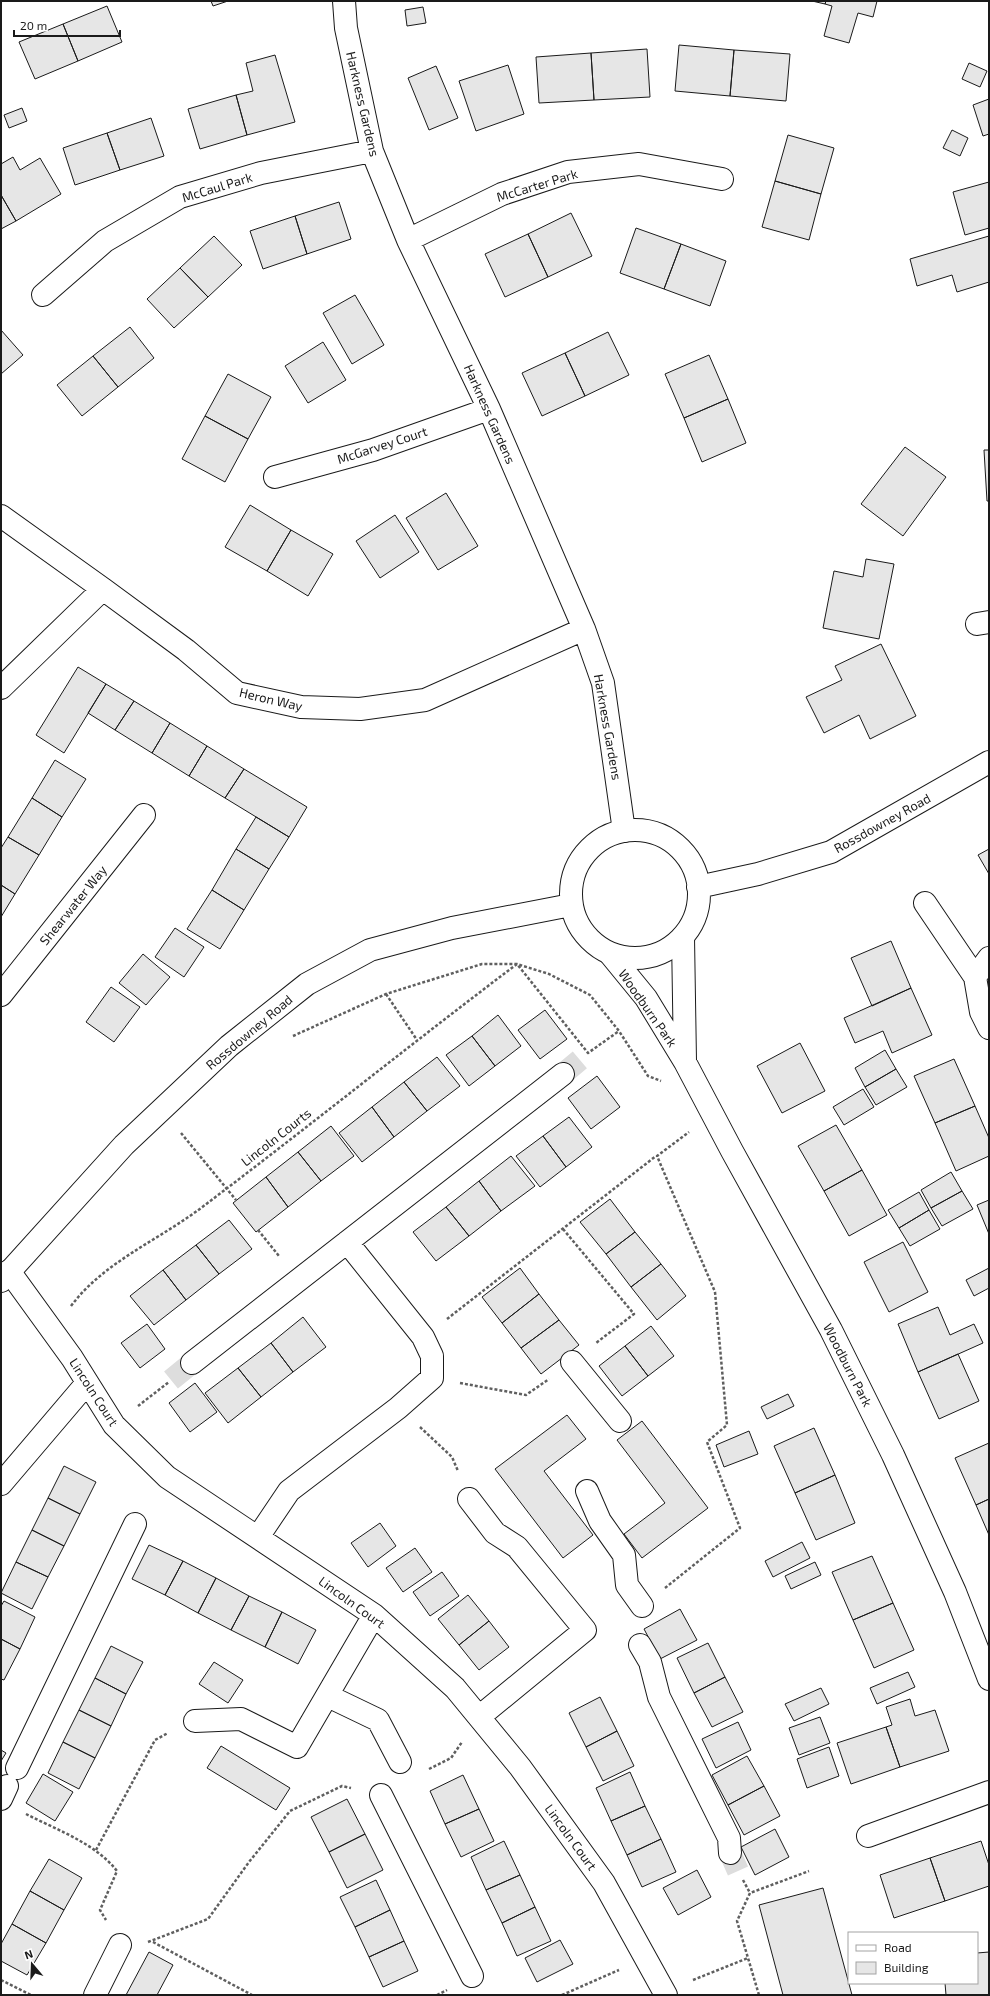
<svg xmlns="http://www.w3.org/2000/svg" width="990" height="1996" font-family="'Exo 2',sans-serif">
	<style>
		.building { fill: #e6e6e6; stroke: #1a1a1a }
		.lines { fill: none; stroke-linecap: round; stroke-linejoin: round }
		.minor-tunnel { stroke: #ddd; stroke-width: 22; stroke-dasharray: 22 11; stroke-linecap: butt }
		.minor-casing { stroke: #1a1a1a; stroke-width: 24 }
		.major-casing { stroke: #1a1a1a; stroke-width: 24 }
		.path { stroke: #5f5f5f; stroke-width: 2.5; stroke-dasharray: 3 2; stroke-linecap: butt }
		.minor { stroke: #fff; stroke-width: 22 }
		.major { stroke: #fff; stroke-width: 22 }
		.labels { text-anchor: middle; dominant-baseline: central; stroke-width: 3; stroke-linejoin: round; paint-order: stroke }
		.street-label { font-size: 13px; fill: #1a1a1a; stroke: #fff }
	</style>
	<rect width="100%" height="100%" fill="#fff"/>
	<!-- building -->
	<path class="building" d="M211,1H228L213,6Z
		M812,1H826L825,4Z
		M826,1H877L873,17L858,13L849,43L824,36L832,6L825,4Z
		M107,6L122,42L78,61L63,24Z
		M423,7L426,23L407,26L405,10Z
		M63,24L78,61L35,79L19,42Z
		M679,45L734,50L730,96L675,91Z
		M647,49L650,97L594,100L591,53Z
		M734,50L790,54L786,101L730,96Z
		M591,53L594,100L539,103L536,57Z
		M275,55L295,122L247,135L236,95L253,91L246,63Z
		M969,63L987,71L980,87L962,79Z
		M508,65L524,114L476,131L459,81Z
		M436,66L458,118L429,130L408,78Z
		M236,95L247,135L200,149L188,109Z
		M989,99V134L983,136L973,105Z
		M22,108L27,121L9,128L4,115Z
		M151,118L164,156L120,170L107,133Z
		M952,130L968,138L960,156L943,148Z
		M107,133L120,170L75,185L63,148Z
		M788,135L834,148L821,194L775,181Z
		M13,157L20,170L40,158L61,194L16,221L1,195V164Z
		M775,181L821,194L809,240L762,227Z
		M989,182V228L965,235L953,192Z
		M1,195L16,221L1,229Z
		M339,202L351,239L307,254L295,216Z
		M571,213L592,256L548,277L528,234Z
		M295,216L307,254L263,269L250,231Z
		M636,228L681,244L664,289L620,273Z
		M528,234L548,277L505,297L485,254Z
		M214,236L242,265L208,297L180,268Z
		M989,236V282L957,292L952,275L917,286L910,259Z
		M681,244L726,261L710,306L664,289Z
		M180,268L208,297L174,328L147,299Z
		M355,295L384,345L352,364L323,313Z
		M130,327L154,358L118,387L93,356Z
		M1,330L23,355L1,374Z
		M608,332L629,375L585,396L565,353Z
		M323,342L346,380L308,403L285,366Z
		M565,353L585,396L542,416L522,373Z
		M709,355L728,399L684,418L665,374Z
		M93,356L118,387L82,416L57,385Z
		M228,374L271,397L248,439L205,416Z
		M728,399L746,443L702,462L684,418Z
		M205,416L248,439L225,482L182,459Z
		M905,447L946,477L903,536L861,504Z
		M984,450H989V501H987Z
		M446,493L478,546L438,570L406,518Z
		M250,505L291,530L267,571L225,547Z
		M395,515L419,552L380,578L356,541Z
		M291,530L333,554L308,596L267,571Z
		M866,559L894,564L879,639L823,628L834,571L863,577Z
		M881,644L916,716L870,739L859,715L824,733L806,697L842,680L835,666Z
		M78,667L106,684L64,753L36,735Z
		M106,684L134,701L115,730L88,713Z
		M134,701L170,723L152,753L115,730Z
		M170,723L207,746L189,776L152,753Z
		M207,746L244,769L225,798L189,776Z
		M55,760L86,779L62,817L32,798Z
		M244,769L307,807L289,837L225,798Z
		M32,798L62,817L39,855L8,837Z
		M256,817L289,837L269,869L236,849Z
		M8,837L39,855L15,894L1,885V848Z
		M236,849L269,869L244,910L212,890Z
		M989,849V874L978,855Z
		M1,885L15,894L1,917Z
		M212,890L244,910L220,949L187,929Z
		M175,928L204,947L184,977L155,957Z
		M891,941L911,988L872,1006L851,958Z
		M143,954L170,977L146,1005L119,983Z
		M111,987L140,1007L114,1042L86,1022Z
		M911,988L932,1035L892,1053L883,1031L855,1043L844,1018Z
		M545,1010L567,1039L540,1059L518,1030Z
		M498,1015L521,1046L495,1066L472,1036Z
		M472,1036L495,1066L469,1086L446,1055Z
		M800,1043L825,1091L782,1113L757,1066Z
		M885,1050L896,1069L865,1087L855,1068Z
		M437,1057L460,1086L427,1111L404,1082Z
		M954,1059L975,1106L935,1123L914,1076Z
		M896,1069L907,1087L876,1105L865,1087Z
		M597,1076L620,1107L591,1129L568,1098Z
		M404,1082L427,1111L394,1137L372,1107Z
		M863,1089L874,1107L844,1125L833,1107Z
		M975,1106L989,1138V1156L956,1171L935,1123Z
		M372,1107L394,1137L362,1162L339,1133Z
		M569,1117L592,1147L566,1167L543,1136Z
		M836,1125L862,1170L824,1191L798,1146Z
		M331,1126L354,1156L321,1181L298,1152Z
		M543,1136L566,1167L540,1187L516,1156Z
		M298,1152L321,1181L288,1207L266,1177Z
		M511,1156L535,1186L501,1211L479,1181Z
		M862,1170L887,1215L849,1236L824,1191Z
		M951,1172L962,1191L931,1208L921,1190Z
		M266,1177L288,1207L256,1232L233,1203Z
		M479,1181L501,1211L469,1236L446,1207Z
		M962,1191L973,1209L942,1226L931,1208Z
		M919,1192L929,1210L899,1228L888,1210Z
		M610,1199L635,1232L606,1254L580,1222Z
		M989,1200V1234L977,1205Z
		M446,1207L469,1236L436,1261L413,1232Z
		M929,1210L940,1229L910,1246L899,1228Z
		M229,1220L252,1249L219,1274L196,1245Z
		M635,1232L661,1264L631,1287L606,1254Z
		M903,1242L928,1292L889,1312L864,1262Z
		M196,1245L219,1274L186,1300L163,1270Z
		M661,1264L686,1296L657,1320L631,1287Z
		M520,1268L539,1294L502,1323L482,1297Z
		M989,1268V1288L974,1296L966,1280Z
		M163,1270L186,1300L154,1325L130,1296Z
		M539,1294L559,1320L521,1348L502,1323Z
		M938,1307L950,1335L974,1324L983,1343L918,1372L898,1324Z
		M303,1317L326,1347L293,1372L271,1343Z
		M559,1320L579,1345L541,1374L521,1348Z
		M147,1324L165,1349L140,1368L121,1343Z
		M651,1326L674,1356L648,1376L625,1346Z
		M271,1343L293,1372L261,1397L238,1368Z
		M625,1346L648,1376L622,1396L599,1366Z
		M958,1354L979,1401L939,1419L918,1372Z
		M238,1368L261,1397L228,1423L205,1393Z
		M195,1383L217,1412L190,1432L169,1403Z
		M788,1394L794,1406L767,1419L761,1407Z
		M567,1415L586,1439L544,1471L593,1535L563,1558L495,1469Z
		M642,1421L708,1508L642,1558L624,1534L665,1503L617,1440Z
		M814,1428L835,1475L795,1493L774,1446Z
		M749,1431L758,1454L724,1467L716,1445Z
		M989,1443V1499L976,1505L955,1458Z
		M64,1466L96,1482L80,1514L48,1498Z
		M835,1475L855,1523L816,1540L795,1493Z
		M48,1498L80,1514L64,1546L32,1530Z
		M989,1499V1535L976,1505Z
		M380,1523L396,1546L368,1567L351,1543Z
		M32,1530L64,1546L48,1577L16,1562Z
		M802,1542L810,1558L773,1577L765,1561Z
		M149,1545L183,1561L165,1595L132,1579Z
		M415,1548L432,1572L403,1592L386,1568Z
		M872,1556L893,1603L853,1620L832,1572Z
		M183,1561L216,1578L198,1613L165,1595Z
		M16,1562L48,1577L32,1609L1,1593Z
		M815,1562L821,1575L791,1589L785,1576Z
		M442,1572L459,1596L430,1616L413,1592Z
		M216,1578L249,1596L231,1630L198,1613Z
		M468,1595L489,1621L459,1645L438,1619Z
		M249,1596L282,1612L265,1647L231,1630Z
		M4,1601L35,1617L20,1649L1,1639V1606Z
		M893,1603L914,1650L874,1668L853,1620Z
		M680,1609L697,1640L660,1659L644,1629Z
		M282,1612L316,1630L298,1664L265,1647Z
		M489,1621L509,1647L479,1670L459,1645Z
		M1,1639L20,1649L4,1680L1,1679Z
		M708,1643L725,1677L694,1693L677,1658Z
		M111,1646L143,1662L126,1694L95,1678Z
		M214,1662L243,1680L228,1703L199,1684Z
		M908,1672L915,1687L877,1704L870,1688Z
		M725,1677L743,1712L712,1727L694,1693Z
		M95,1678L126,1694L111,1726L79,1710Z
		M821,1688L829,1704L794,1721L785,1704Z
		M600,1697L617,1731L586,1747L569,1713Z
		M910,1699L915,1716L935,1710L949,1751L900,1767L886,1727L892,1725L886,1707Z
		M79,1710L111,1726L95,1758L63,1742Z
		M820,1717L830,1743L799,1755L789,1728Z
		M738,1722L751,1750L716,1768L702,1739Z
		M886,1727L900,1767L851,1784L837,1743Z
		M617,1731L634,1766L603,1781L586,1747Z
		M63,1742L95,1758L79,1789L48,1773Z
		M221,1746L290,1788L276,1810L207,1768Z
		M829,1747L839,1776L807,1788L797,1759Z
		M1,1750L6,1753L1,1761Z
		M747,1756L764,1786L728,1805L712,1775Z
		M630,1772L645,1806L611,1821L596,1788Z
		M43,1774L73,1792L55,1821L26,1803Z
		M463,1775L479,1809L445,1824L430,1791Z
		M764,1786L780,1816L744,1835L728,1805Z
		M347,1799L365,1834L329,1852L311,1817Z
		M645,1806L661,1839L627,1855L611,1821Z
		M479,1809L494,1841L461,1857L445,1824Z
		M775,1829L789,1857L755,1875L741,1847Z
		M365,1834L383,1870L347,1888L329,1852Z
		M661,1839L676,1872L642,1887L627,1855Z
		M504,1841L520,1875L486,1890L471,1857Z
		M981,1841L989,1865V1886L945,1901L930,1858Z
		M930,1858L945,1901L894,1918L880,1875Z
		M49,1859L82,1878L64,1910L30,1891Z
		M697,1870L711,1897L678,1915L663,1888Z
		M520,1875L535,1907L502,1923L486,1890Z
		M376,1880L390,1910L355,1927L340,1897Z
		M823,1888L852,1995H783L759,1905Z
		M30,1891L64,1910L46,1943L12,1924Z
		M535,1907L551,1941L517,1956L502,1923Z
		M390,1910L404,1941L369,1957L355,1927Z
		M12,1924L46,1943L27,1975L1,1961V1944Z
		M560,1940L573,1964L537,1982L525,1958Z
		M404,1941L418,1971L383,1987L369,1957Z
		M149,1952L173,1965L157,1995H126Z
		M989,1952V1995H946L945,1983H977V1953Z"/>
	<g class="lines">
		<!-- minor-tunnel -->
		<path class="minor-tunnel" d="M563,1074L588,1053
			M171,1380L192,1363
			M730,1853L738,1871"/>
		<defs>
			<path id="minor" d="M344,1L346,28L372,151L408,240L489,409L584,629L603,683L624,831
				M408,240L502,194L568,172L639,164L722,179
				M43,295L105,241L180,197L261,173L372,151
				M275,477L373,450L489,409
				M1,516L103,589L186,650L237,693L301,707L360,709L425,700L584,629
				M977,624L989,622
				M1,688L103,589
				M925,903L975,977
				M683,937L685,1061
				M610,954L646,998L685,1062L732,1151L831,1330L893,1455L955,1592L989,1679
				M989,958L975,977L981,1012L989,1028
				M1,995L144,815
				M9,1271L72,1358L114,1425L167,1477L374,1615L455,1688L520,1767L604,1883L666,1995
				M572,1362L620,1421
				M192,1363L563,1074
				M1,1484L87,1383
				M587,1491L600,1521L624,1555L627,1585L642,1606
				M469,1499L495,1533L517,1547L585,1630L479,1717
				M258,1537L289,1491L398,1408L432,1378V1356L423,1337L347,1242
				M640,1645L650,1662L659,1697L729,1838L730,1853
				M328,1696L378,1720L400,1762
				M195,1721L241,1719L297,1747L374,1615
				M17,1768L135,1524
				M381,1795L472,1976
				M1,1799L7,1786
				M868,1836L989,1792
				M95,1995L120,1945"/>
			<path id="major" d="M571 894a64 64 0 1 1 128 0a64 64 0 1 1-128 0Z
				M698,887L758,874L831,852L989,762
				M1,1281L124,1145L229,1046L307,984L370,950L452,928L571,905"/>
		</defs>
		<!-- minor casing -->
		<use href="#minor" class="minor-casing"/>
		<!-- major casing -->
		<use href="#major" class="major-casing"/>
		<!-- path -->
		<path class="path" d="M386,994L417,1040
			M293,1036L386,994L482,964H517L549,974L590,995L619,1031L648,1076L661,1081
			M181,1133L236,1200
			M563,1229L634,1314L596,1343
			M258,1230L279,1256
			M71,1306C104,1262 157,1241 201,1208C307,1128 411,1044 517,964L588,1053L619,1031
			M447,1319L656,1156
			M460,1383L526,1395L549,1379
			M138,1406L169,1382
			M420,1427L452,1457L458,1471
			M665,1588L740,1528L707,1442L727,1425L715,1292L657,1156L689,1132
			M429,1769L451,1758L462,1742
			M26,1814C57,1830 95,1843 117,1871L100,1910L106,1920
			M96,1850L155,1740L168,1733
			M743,1880L750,1893
			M148,1942L208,1919L249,1862L290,1811L342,1786L351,1788
			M153,1942L252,1995
			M1,1980L31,1995
			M693,1980L748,1958
			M437,1995L447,1990
			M562,1995L619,1970
			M759,1995L737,1921L750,1893L809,1871"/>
		<!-- minor -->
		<use href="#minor" class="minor"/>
		<!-- major -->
		<use href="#major" class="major"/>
	</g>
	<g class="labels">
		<!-- street labels -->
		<g class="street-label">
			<text transform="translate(363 104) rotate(77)">Harkness Gardens</text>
			<text transform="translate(537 185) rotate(-17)">McCarter Park</text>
			<text transform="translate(217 187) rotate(-17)">McCaul Park</text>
			<text transform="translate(490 414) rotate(66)">Harkness Gardens</text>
			<text transform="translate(382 445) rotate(-18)">McGarvey Court</text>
			<text transform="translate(271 699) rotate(13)">Heron Way</text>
			<text transform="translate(608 727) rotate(80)">Harkness Gardens</text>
			<text transform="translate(882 823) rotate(-29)">Rossdowney Road</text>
			<text transform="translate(73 905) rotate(-51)">Shearwater Way</text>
			<text transform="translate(648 1008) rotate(55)">Woodburn Park</text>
			<text transform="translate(249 1032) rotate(-40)">Rossdowney Road</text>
			<text transform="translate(276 1137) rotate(-38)">Lincoln Courts</text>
			<text transform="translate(848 1365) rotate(63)">Woodburn Park</text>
			<text transform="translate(94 1392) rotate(57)">Lincoln Court</text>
			<text transform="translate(352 1602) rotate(36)">Lincoln Court</text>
			<text transform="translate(571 1837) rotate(54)">Lincoln Court</text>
		</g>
	</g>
	<!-- border -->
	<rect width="990" height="1996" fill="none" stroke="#1a1a1a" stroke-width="4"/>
	<!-- legend -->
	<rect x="848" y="1932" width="130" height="52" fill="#ffffff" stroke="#a3a3a3"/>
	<rect x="856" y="1945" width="20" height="6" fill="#ffffff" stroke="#a3a3a3"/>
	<text x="884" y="1952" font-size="12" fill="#1a1a1a">Road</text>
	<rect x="856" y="1962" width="20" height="12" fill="#e6e6e6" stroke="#a3a3a3"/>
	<text x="884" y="1972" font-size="12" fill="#1a1a1a">Building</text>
	<!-- north arrow -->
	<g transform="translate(32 1964) rotate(341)" stroke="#ffffff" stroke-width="3" paint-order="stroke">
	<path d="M0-3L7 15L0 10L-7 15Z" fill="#1a1a1a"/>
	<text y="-6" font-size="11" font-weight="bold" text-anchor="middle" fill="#1a1a1a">N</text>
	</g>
	<!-- scale -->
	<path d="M14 30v6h106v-6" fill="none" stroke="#1a1a1a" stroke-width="2"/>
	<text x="20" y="30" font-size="12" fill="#1a1a1a" stroke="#ffffff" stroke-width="3" paint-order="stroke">20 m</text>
</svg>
